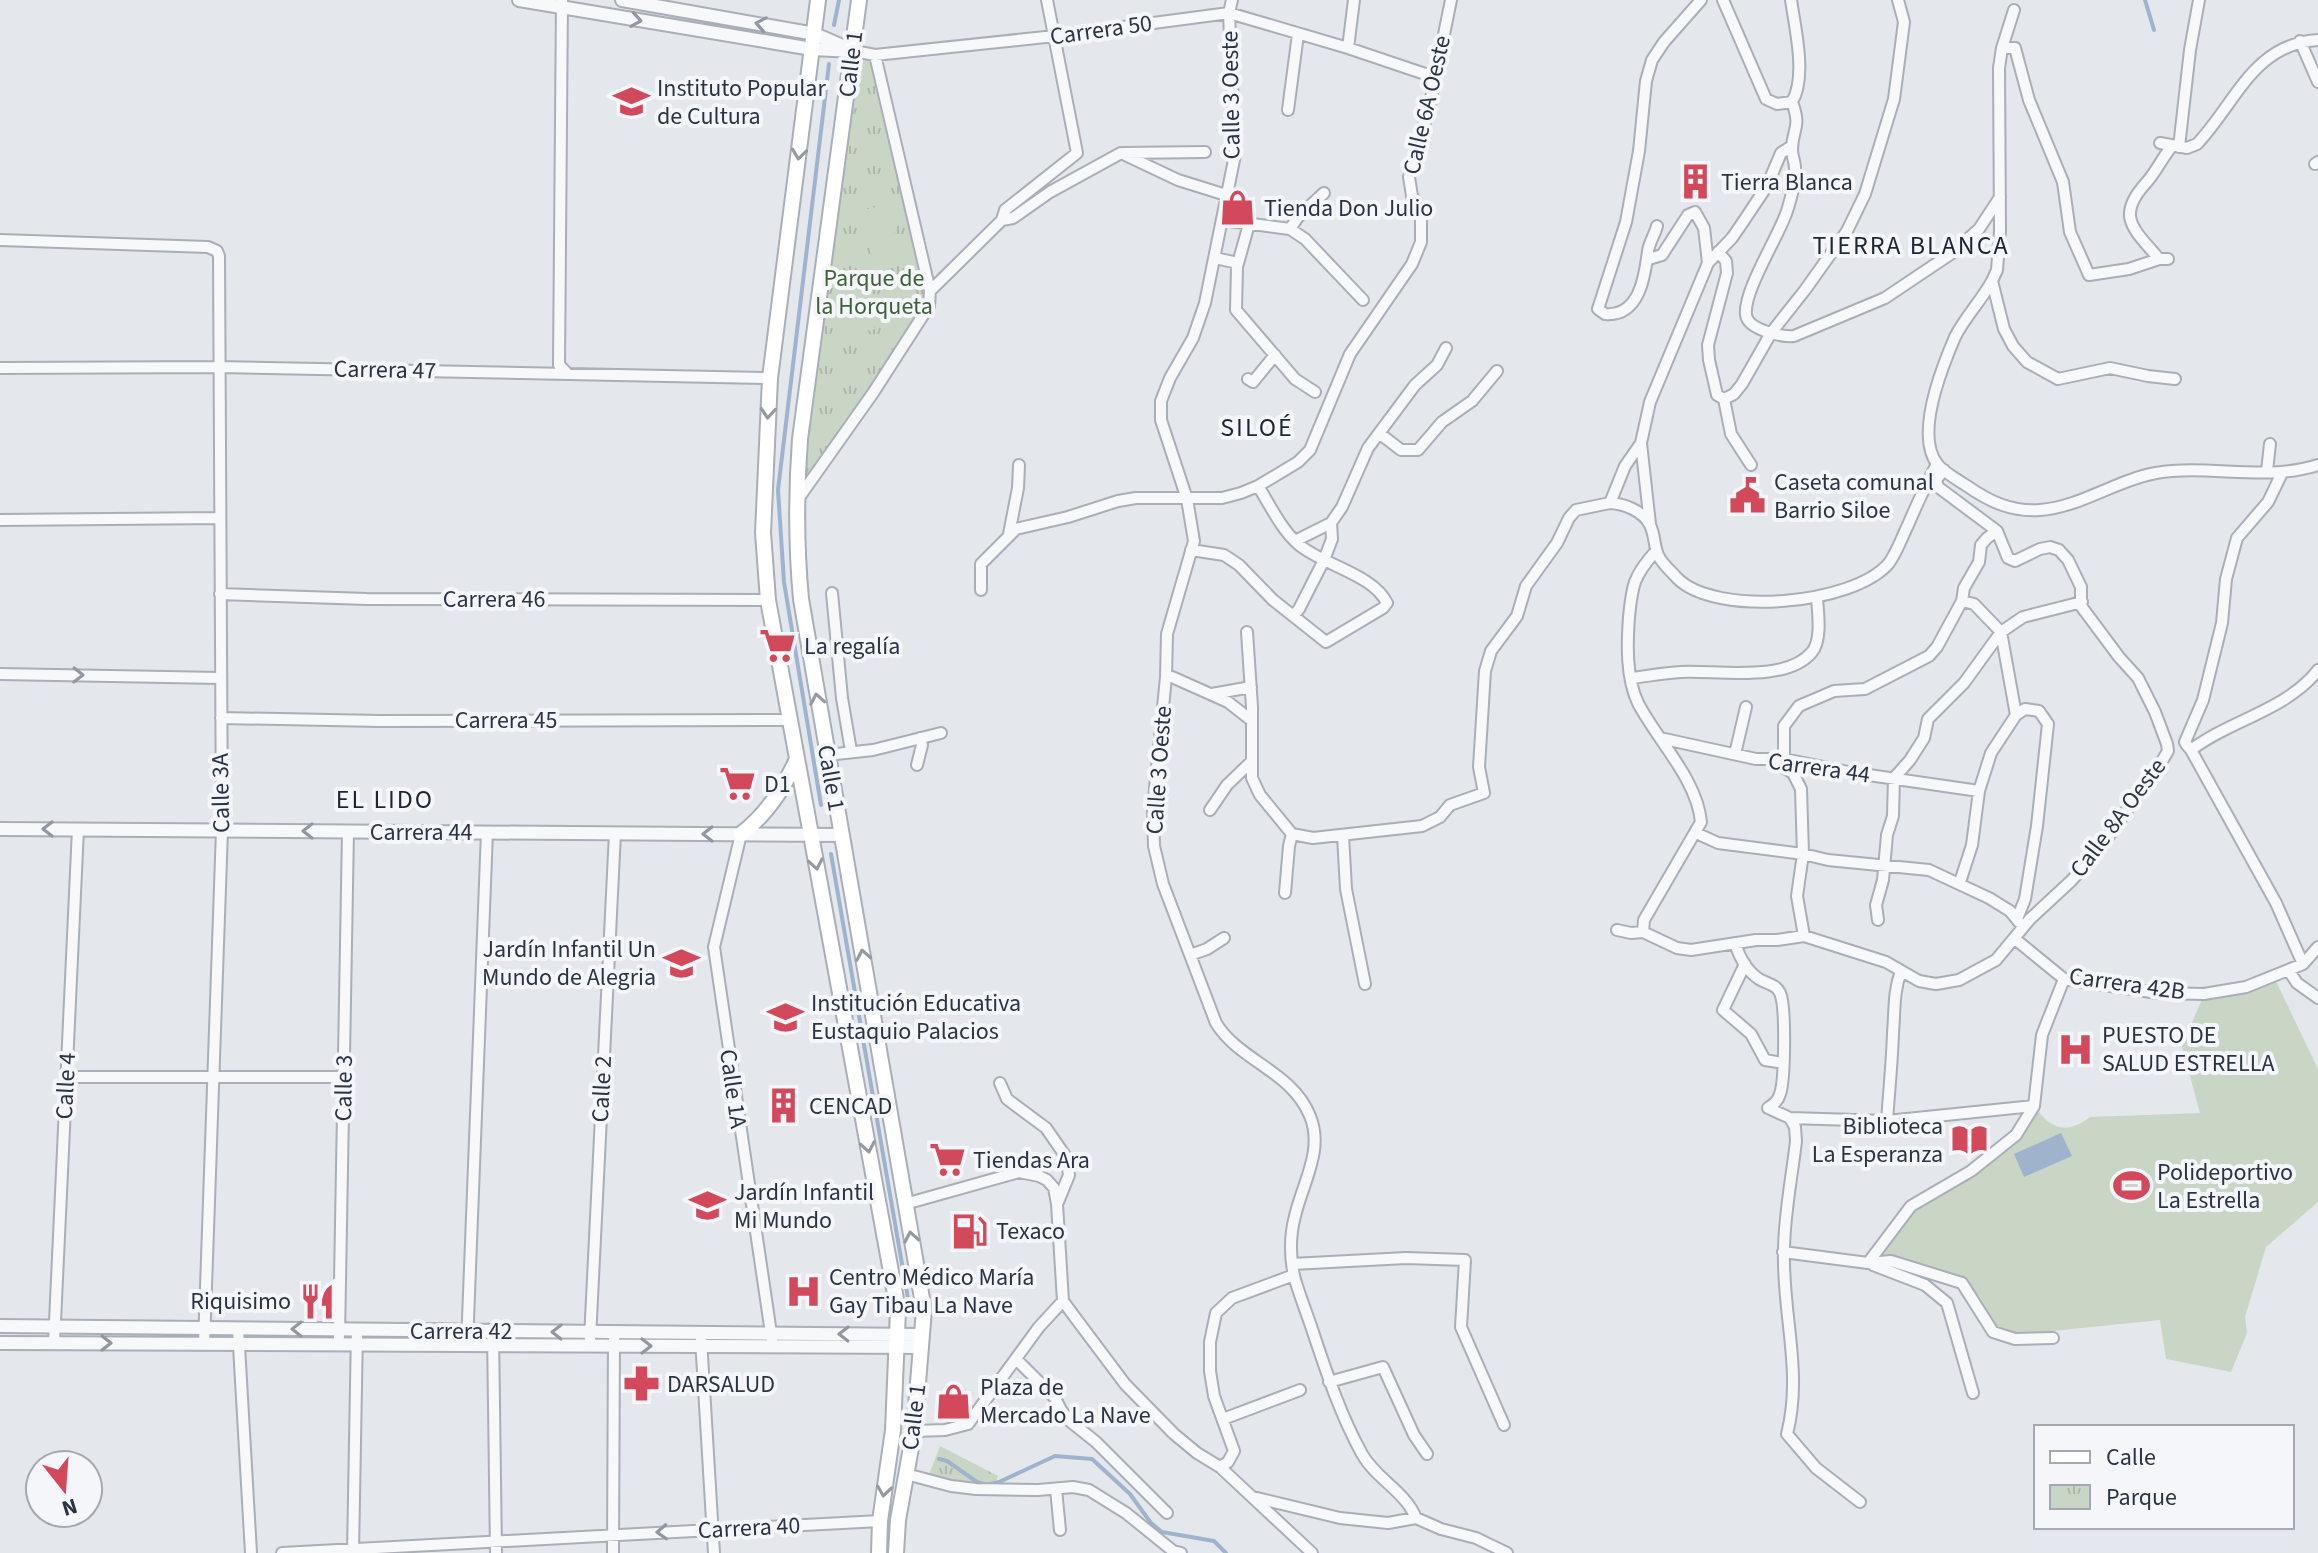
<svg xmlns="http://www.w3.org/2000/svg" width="2318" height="1553" font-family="'Source Sans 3',sans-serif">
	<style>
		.park { fill: url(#park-tufts) }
		.pitch { fill: #c9d6c5 }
		.water { fill: #9fb4cc }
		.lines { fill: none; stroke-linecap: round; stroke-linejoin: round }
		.stream { stroke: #9fb4cc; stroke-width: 4 }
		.minor-casing { stroke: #a9aeb7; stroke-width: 14 }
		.tertiary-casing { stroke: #a9aeb7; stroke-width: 16 }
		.secondary-casing { stroke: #a9aeb7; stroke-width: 18 }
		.minor { stroke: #f7f8fa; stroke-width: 10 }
		.tertiary { stroke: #f7f8fa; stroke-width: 12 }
		.secondary { stroke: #fff; stroke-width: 14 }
		.oneway { stroke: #9196a0 }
		.oneway2 { stroke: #959aa2 }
		.labels { text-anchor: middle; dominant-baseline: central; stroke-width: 8; stroke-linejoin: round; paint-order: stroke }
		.street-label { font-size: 24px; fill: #2b3445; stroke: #f4f6f9 }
		.poi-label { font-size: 24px; fill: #2b3445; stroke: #f4f6f9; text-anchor: start }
		.park-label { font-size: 24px; fill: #3f6138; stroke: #f4f6f9 }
		.neighbourhood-label { font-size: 26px; letter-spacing: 2px; fill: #1d2536; stroke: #f4f6f9 }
	</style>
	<defs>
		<pattern id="park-tufts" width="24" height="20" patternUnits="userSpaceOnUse" patternTransform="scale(2)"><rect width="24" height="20" fill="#c9d6c5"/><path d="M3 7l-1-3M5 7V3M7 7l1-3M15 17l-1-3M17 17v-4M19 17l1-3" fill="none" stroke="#adb8ab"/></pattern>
	</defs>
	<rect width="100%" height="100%" fill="#e4e7ec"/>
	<!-- park -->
	<path class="park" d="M854,51L875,55L929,306L795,502Z
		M940,1446L998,1476L994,1488L974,1487L928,1477Z"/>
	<!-- pitch -->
	<path class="pitch" d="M888,204L900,257L873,263L860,211Z
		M863,277L875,329L848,335L836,283Z
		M2274,977L2318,1069V1202L2266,1247L2245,1317L2247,1333L2231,1372L2166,1359L2160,1320L2053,1331V1338L1993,1332L1962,1283L1891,1261L1868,1263L1911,1206L2015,1135L2034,1106C2050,1128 2065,1136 2090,1117L2200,1113L2182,1047L2204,994Z"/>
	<!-- water -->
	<path class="water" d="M2061,1133L2072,1156L2024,1177L2014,1154Z"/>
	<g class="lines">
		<!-- stream -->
		<path class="stream" d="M2145,0L2154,30
			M834,25L839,0
			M821,805L784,582L778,490L829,64
			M831,854L910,1310
			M939,1459L947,1461L977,1482L987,1485L999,1482L1055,1456L1092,1459L1130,1494L1151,1523L1162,1532L1214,1541L1226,1553"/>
		<defs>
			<path id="minor" d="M562,0L559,365L566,372
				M1232,0L1229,13L1235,155L1205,303L1193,338L1170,378L1161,401V420L1187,499L1194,541L1167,634L1166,677L1153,809L1154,846L1163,884L1216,1023C1239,1061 1292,1071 1310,1116C1324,1150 1303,1182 1295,1216C1290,1235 1290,1257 1294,1276C1299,1294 1306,1311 1312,1329C1326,1371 1340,1414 1362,1454C1376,1479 1405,1491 1416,1518
				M1723,0L1766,99L1777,104L1792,102
				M1791,0C1795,28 1807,77 1792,102C1802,129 1792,128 1792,150C1792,156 1795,162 1795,168C1796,182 1791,198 1787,211C1779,236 1743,291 1746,315C1748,330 1782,337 1794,336L1885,298L1952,253L1979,229L2000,197
				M2014,10L2002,48L1999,68L2000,231L1997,270L1992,281L2004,329L2013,346L2027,362L2058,379L2110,368L2148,376L2175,379
				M2300,41L2318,82
				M1348,48L1354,0
				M2002,48H2015L2029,100L2063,182L2070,232L2089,275L2129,269L2159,259
				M854,51L875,55L1055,36L1229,13L1348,48L1434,77
				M1288,110L1298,34
				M2160,143L2187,148L2197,144C2236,103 2253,44 2318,40
				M2179,147L2190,50L2199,0
				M1123,153L1205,152
				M2315,164L2318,162
				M1002,220L1013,218L1050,192L1121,153L1178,180L1226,195
				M1222,220L1290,229L1305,239L1363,300
				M1249,224L1237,267L1236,310L1295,379L1315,392
				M1657,226C1655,234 1649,243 1648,251C1645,275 1640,317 1605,314L1598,309L1626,222L1639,151L1646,81L1652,60L1664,42L1701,0
				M1290,229L1298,217L1324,193
				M0,240L208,247L217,251L219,256L222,830L204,1344
				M1718,252L1726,261L1727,273L1708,345L1709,360L1717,395L1724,399L1731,434L1751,465
				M1215,258L1238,263
				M1649,259L1662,255L1688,215L1695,212L1704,228L1708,263
				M2168,259H2159C2134,229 2115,217 2146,183C2156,172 2162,158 2172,146
				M1992,281C1981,301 1965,317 1955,337C1942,367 1914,436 1938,465C1945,473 1958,480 1967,486C1990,502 2012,512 2040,510C2081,507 2116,480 2156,473C2209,464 2266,482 2318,465
				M930,291L1002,220L1005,210L1077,153L1047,0
				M0,368L219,367L770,378
				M1248,379L1253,382L1275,355
				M1724,399L1734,394L1742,384L1771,333L1805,290L1847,231L1865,194L1894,99L1904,22L1898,0
				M1379,433L1401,450H1418L1442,422L1472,401L1497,371
				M2267,471L2270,444
				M798,499L873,393L929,306L930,291L875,55
				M1610,503C1625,504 1643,511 1650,525C1655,535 1654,546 1658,555C1662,564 1671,571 1677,578C1715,617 1854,605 1889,563C1897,552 1902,537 1908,525C1917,504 1926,484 1937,464
				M0,520L220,518
				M1650,524L1641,443L1650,402L1708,263L1732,238L1743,222L1767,186L1781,153L1792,146
				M1997,531L1987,538L1981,545L1979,562L1964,588L1962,601L1974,604L2001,632L2016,715L2025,709L2039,711L2048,724L2037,826L2025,899L2017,919
				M1009,534L1018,488L1019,465
				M1295,541L1331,523
				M1191,550L1224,555L1239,565L1273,600L1326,642L1383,608L1387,603C1373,574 1322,565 1298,544C1281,529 1270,505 1258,486
				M981,590V564L1016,529L1068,517L1118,501L1136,498H1222L1241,493L1258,486L1298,462L1310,450L1350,354L1412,264L1421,242V210L1412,196L1409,177L1429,108L1451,0
				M832,593L842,698L851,751
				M220,594L367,599L768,600
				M1293,616L1299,609L1324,560L1332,539L1331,523L1342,507L1368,448L1415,385L1437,365L1446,348
				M1247,632L1252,707V778L1260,795L1292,834L1289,846L1285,893
				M0,674L220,678
				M1166,677H1172L1228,702L1251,720
				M1631,678C1648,676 1664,673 1681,672C1716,670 1787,683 1812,652C1822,640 1818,613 1817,598
				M1212,694L1251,687
				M221,718L380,721L791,720
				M1660,738L1756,759H1784L1848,772L1979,791
				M2185,742L2203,700L2222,623L2226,579L2237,538L2268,502L2282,473
				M2186,744L2191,750C2230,720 2287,710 2318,670
				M2191,750L2276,903L2303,964
				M1735,754L1746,707
				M827,755L873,750L941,733
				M1784,759V726L1799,706L1834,691L1865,689L1929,656L1937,647L1962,601
				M1773,761L1793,773L1801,789L1803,854L1797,896L1804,936
				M917,765L922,745L920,738
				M1210,810L1227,785L1252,761
				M1696,833L1718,843L1803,854L1828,860L1929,870L1989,898L2010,911L2019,922
				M741,834L714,947L772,1340
				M1292,834L1313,838L1422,826L1440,817L1450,805L1484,793L1479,767L1485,671L1491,651L1517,616L1526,586L1557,543L1569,518L1576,510L1610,503L1625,466L1641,443
				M1343,835L1346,889L1365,984
				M1960,882L1972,845L1979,791L1991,753L2016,715
				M1878,920L1876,905L1883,880L1887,835L1893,816L1894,778L1910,760L1924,738L1928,719L1964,683L2001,632L2023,617L2082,602
				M1617,930L1631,933L1643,932L1677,948L1691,950L1756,940H1777L1804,936L1886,962L1919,981L1936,984L1959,980L1996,960L2030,919L2071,881L2098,851L2162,761L2168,751L2167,744L2155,712L2138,678L2119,657L2081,606V587L2068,560L2059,550L2050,547L2040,549L2015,561L2008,558L1997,531L1938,487L1936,480L1944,470
				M1643,932L1644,920L1701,822C1697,779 1657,740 1638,703C1626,678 1627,644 1629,617C1632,585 1634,575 1656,551
				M2015,939L2064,979L2158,993L2204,994L2246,987L2303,964L2318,947
				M1735,943C1739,956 1747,971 1759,979C1767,984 1776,984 1780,993C1786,1005 1785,1080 1780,1094C1778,1101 1774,1104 1768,1108L1790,1118L1887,1121L2034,1106
				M1190,955L1207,949L1224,938
				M1745,964L1723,1010L1751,1034L1765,1060L1783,1063
				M2289,971L2297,983L2318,998
				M67,1077H344
				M1000,1083L1007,1099L1046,1128L1066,1157L1069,1175L1058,1202
				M1790,1118L1795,1127L1796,1141C1792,1177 1784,1215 1784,1251C1782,1313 1803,1372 1787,1434L1816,1468L1860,1502
				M1887,1121C1889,1092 1892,1063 1893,1033C1895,1011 1893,993 1901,971
				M905,1204L1019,1172L1039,1176L1047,1180L1054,1188L1057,1204L1063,1301L1074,1316L1125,1384L1174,1434L1197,1453L1220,1467L1312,1553
				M1783,1252L1868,1263L1891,1261L1962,1283L1993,1332L2015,1339L2053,1338
				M1868,1263L1911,1206L1971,1171L2016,1135L2034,1106L2042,1035L2064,979
				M1292,1264L1406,1258L1465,1260L1461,1327L1504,1425
				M1873,1265L1925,1285L1947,1303L1973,1393
				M238,1329L251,1553
				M493,1331L496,1553
				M339,1337L348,831
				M590,1339L615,833
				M701,1339L714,1553
				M54,1343L78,829
				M467,1345L487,832
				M1017,1360L1055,1398L1061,1410L1071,1422L1096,1442L1167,1513
				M1329,1382L1383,1367L1414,1435L1427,1454
				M1223,1419L1300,1390
				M914,1431L945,1430L968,1424L1039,1327L1063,1301
				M1220,1467L1228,1462L1234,1451L1214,1396L1210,1371V1342L1216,1313L1232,1298L1294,1275
				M906,1474L951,1486L976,1489L1038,1490L1073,1487L1089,1490L1126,1513L1173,1551L1181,1553
				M1056,1489L1060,1530
				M1257,1498L1340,1518L1388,1523L1416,1518L1441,1529L1476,1538L1507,1553
				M282,1553L880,1521
				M353,1553L357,1330
				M613,1553L614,1338"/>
			<path id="tertiary" d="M519,0L812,49L854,51
				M622,0L815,34L847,48
				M0,829L842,835
				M0,1326L922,1335
				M0,1343L922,1347"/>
			<path id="secondary" d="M818,0L770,378L763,533L768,600L898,1310L893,1430L880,1521L879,1553
				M859,0L800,439C796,493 796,545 801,599L924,1310L914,1431L898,1520L896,1553
				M741,834C767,814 784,788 797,759"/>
		</defs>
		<!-- minor casing -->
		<use href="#minor" class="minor-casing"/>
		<!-- tertiary casing -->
		<use href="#tertiary" class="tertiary-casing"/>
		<!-- secondary casing -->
		<use href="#secondary" class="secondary-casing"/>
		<!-- minor -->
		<use href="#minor" class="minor"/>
		<!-- tertiary -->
		<use href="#tertiary" class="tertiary"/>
		<!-- secondary -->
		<use href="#secondary" class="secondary"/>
	</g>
	<!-- one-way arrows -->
	<defs><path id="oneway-chevron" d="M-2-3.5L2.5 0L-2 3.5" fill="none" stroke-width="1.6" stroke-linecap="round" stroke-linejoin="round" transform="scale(2)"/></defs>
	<g class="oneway">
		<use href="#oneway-chevron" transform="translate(636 20) rotate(9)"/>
		<use href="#oneway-chevron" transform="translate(761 24) rotate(-170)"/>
		<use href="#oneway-chevron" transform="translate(78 675) rotate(1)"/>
		<use href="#oneway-chevron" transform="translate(48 829) rotate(-180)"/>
		<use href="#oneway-chevron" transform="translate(308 831) rotate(-180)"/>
		<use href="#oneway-chevron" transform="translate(708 834) rotate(-180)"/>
		<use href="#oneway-chevron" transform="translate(297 1329) rotate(-179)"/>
		<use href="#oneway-chevron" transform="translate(557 1332) rotate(-179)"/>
		<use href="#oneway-chevron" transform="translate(844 1334) rotate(-179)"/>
		<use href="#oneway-chevron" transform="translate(106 1343)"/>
		<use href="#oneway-chevron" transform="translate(646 1346)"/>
		<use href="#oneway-chevron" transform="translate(662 1532) rotate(177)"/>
	</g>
	<g class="oneway2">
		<use href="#oneway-chevron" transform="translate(799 154) rotate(97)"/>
		<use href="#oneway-chevron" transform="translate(768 413) rotate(94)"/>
		<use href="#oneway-chevron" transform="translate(817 699) rotate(-100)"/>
		<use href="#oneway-chevron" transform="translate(816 864) rotate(80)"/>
		<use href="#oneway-chevron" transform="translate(863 955) rotate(-100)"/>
		<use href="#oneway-chevron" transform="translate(868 1147) rotate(80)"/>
		<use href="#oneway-chevron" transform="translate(911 1237) rotate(-100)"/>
		<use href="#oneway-chevron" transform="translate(884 1491) rotate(98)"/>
	</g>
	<!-- icons -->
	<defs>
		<symbol id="university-bare" viewBox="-9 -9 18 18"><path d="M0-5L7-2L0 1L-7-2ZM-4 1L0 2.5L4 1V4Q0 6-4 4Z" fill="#d1495b" stroke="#f4f6f9" stroke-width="2.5" paint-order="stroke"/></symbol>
		<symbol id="building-bare" viewBox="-9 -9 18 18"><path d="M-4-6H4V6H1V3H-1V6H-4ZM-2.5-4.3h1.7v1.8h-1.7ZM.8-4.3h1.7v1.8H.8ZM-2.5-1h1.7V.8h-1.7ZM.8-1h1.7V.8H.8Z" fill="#d1495b" stroke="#f4f6f9" stroke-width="2.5" paint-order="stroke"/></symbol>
		<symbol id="shop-bare" viewBox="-9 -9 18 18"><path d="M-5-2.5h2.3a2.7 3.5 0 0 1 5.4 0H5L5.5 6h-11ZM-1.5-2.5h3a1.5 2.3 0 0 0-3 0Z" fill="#d1495b" stroke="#f4f6f9" stroke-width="2.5" paint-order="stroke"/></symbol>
		<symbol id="civic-bare" viewBox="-9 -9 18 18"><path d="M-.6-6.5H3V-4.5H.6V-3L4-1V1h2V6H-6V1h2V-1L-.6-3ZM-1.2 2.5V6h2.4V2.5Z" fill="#d1495b" stroke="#f4f6f9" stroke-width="2.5" paint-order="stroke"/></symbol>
		<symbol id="supermarket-bare" viewBox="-9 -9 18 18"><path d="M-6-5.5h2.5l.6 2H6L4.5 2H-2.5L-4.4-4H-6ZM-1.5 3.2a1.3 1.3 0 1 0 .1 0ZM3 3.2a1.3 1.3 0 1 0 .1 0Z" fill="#d1495b" stroke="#f4f6f9" stroke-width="2.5" paint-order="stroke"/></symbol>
		<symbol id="school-bare" viewBox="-9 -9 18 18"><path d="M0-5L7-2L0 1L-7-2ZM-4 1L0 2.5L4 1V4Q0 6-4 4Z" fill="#d1495b" stroke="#f4f6f9" stroke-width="2.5" paint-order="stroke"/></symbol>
		<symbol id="hospital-bare" viewBox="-9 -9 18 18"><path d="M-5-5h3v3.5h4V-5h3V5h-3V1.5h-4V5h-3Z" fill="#d1495b" stroke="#f4f6f9" stroke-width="2.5" paint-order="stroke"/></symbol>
		<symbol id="library-bare" viewBox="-9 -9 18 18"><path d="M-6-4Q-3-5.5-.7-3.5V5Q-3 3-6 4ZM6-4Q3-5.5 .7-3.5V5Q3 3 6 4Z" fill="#d1495b" stroke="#f4f6f9" stroke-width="2.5" paint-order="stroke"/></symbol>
		<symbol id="stadium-bare" viewBox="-9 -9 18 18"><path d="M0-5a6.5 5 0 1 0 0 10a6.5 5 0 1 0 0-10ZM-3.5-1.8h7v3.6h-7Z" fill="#d1495b" stroke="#f4f6f9" stroke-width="2.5" paint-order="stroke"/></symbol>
		<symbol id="fuel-bare" viewBox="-9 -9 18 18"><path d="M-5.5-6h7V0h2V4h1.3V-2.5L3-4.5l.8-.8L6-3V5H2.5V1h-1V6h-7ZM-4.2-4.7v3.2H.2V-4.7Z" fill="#d1495b" stroke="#f4f6f9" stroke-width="2.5" paint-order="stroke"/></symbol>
		<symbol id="restaurant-bare" viewBox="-9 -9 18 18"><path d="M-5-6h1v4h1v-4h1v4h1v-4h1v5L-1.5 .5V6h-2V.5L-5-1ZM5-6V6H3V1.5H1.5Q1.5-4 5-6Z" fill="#d1495b" stroke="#f4f6f9" stroke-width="2.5" paint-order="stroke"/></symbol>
		<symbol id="pharmacy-bare" viewBox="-9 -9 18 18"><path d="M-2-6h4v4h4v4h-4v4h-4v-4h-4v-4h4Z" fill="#d1495b" stroke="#f4f6f9" stroke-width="2.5" paint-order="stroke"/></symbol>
	</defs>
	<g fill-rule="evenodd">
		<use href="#university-bare" x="606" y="76" width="51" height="51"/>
		<use href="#building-bare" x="1670" y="156" width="51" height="51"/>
		<use href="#shop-bare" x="1212" y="182" width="51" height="51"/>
		<use href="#civic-bare" x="1722" y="470" width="51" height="51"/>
		<use href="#supermarket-bare" x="752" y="620" width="51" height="51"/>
		<use href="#supermarket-bare" x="712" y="758" width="51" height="51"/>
		<use href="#school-bare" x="656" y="938" width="51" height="51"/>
		<use href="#school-bare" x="760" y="992" width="51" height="51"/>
		<use href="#hospital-bare" x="2050" y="1024" width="51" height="51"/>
		<use href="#building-bare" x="758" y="1080" width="51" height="51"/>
		<use href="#library-bare" x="1944" y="1114" width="51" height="51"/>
		<use href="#supermarket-bare" x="922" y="1134" width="51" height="51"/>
		<use href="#stadium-bare" x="2106" y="1160" width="51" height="51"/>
		<use href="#school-bare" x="682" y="1180" width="51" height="51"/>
		<use href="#fuel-bare" x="944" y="1206" width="51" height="51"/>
		<use href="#hospital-bare" x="778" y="1266" width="51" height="51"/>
		<use href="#restaurant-bare" x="292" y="1276" width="51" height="51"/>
		<use href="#pharmacy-bare" x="616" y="1358" width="51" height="51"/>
		<use href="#shop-bare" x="928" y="1376" width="51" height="51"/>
	</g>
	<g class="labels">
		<!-- street labels -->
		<g class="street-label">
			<text transform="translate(1101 30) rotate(-8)">Carrera 50</text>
			<text transform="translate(851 64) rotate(-83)">Calle 1</text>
			<text transform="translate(1231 95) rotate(-91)">Calle 3 Oeste</text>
			<text transform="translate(1427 105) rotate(-77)">Calle 6A Oeste</text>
			<text transform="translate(385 370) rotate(1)">Carrera 47</text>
			<text x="494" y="599">Carrera 46</text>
			<text x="506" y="720">Carrera 45</text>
			<text transform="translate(1819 768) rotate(8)">Carrera 44</text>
			<text transform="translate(1159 770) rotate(-86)">Calle 3 Oeste</text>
			<text transform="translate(831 778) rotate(80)">Calle 1</text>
			<text transform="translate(221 793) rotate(-91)">Calle 3A</text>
			<text transform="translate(2118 818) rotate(-53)">Calle 8A Oeste</text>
			<text x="421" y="832">Carrera 44</text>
			<text transform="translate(2127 984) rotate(8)">Carrera 42B</text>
			<text transform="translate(66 1086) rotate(-87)">Calle 4</text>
			<text transform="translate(344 1088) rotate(-89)">Calle 3</text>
			<text transform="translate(602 1089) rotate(-87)">Calle 2</text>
			<text transform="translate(733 1089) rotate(82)">Calle 1A</text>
			<text x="461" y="1331">Carrera 42</text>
			<text transform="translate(914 1417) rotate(-83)">Calle 1</text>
			<text transform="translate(749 1528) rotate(-3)">Carrera 40</text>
		</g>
		<!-- poi labels -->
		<g class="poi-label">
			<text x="657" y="88">Instituto Popular<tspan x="657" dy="28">de Cultura</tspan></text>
			<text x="1721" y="182">Tierra Blanca</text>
			<text x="1264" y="208">Tienda Don Julio</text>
			<text x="1774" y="482">Caseta comunal<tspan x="1774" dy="28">Barrio Siloe</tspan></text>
			<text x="804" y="646">La regalía</text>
			<text x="764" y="784">D1</text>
			<text x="656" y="949" text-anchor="end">Jardín Infantil Un<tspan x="656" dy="28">Mundo de Alegria</tspan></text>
			<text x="811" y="1003">Institución Educativa<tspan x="811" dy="28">Eustaquio Palacios</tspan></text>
			<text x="2102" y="1035">PUESTO DE<tspan x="2102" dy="28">SALUD ESTRELLA</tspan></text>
			<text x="809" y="1106">CENCAD</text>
			<text x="1943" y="1126" text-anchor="end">Biblioteca<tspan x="1943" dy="28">La Esperanza</tspan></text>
			<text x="973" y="1160">Tiendas Ara</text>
			<text x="2157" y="1172">Polideportivo<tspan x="2157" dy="28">La Estrella</tspan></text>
			<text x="734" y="1192">Jardín Infantil<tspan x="734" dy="28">Mi Mundo</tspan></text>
			<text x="996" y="1231">Texaco</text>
			<text x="829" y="1277">Centro Médico María<tspan x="829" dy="28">Gay Tibau La Nave</tspan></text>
			<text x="291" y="1301" text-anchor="end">Riquisimo</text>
			<text x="667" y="1384">DARSALUD</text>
			<text x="980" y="1387">Plaza de<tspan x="980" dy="28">Mercado La Nave</tspan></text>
		</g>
		<!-- park labels -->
		<g class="park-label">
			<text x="874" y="278">Parque de<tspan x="874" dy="28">la Horqueta</tspan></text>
		</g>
		<!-- neighbourhood labels -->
		<g class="neighbourhood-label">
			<text x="1911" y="245">TIERRA BLANCA</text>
			<text x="1257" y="427">SILOÉ</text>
			<text x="385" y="799">EL LIDO</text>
		</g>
	</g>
	<!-- legend -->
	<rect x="2034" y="1425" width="260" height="104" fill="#f4f6f9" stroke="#a4a8b1" stroke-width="2"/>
	<rect x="2050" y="1451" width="40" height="12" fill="#ffffff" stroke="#a4a8b1" stroke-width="2"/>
	<text x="2106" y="1465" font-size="24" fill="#2b3445">Calle</text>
	<rect x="2050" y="1485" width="40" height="24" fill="url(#park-tufts)" stroke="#a4a8b1" stroke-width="2"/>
	<text x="2106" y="1505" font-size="24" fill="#2b3445">Parque</text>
	<!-- north arrow -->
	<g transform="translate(64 1489) rotate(163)"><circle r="38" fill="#f4f6f9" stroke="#a4a8b1" stroke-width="2"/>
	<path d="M0-6L14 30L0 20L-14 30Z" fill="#d1495b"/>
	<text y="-12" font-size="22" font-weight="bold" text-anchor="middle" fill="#2b3445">N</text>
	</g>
</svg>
